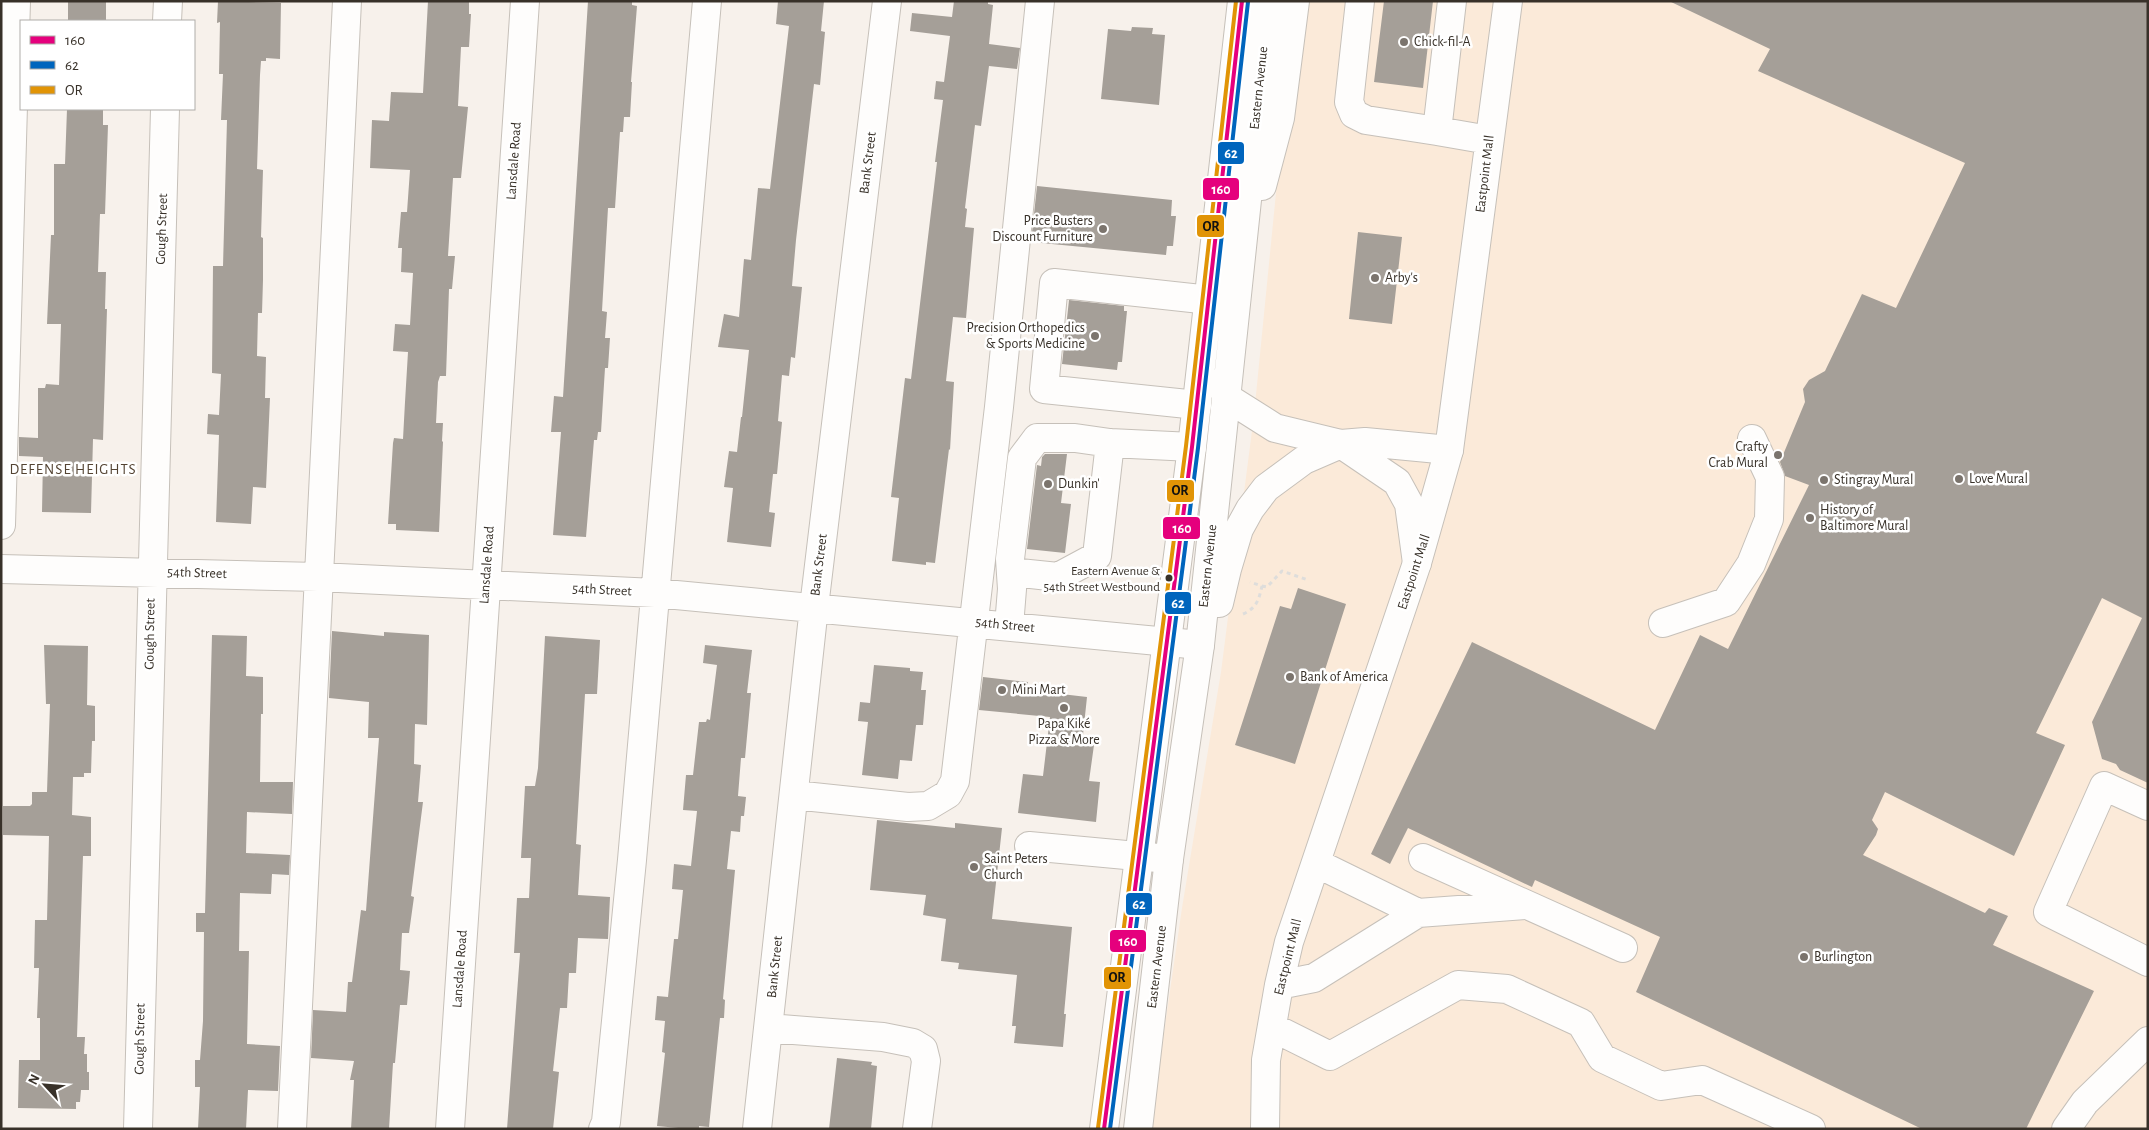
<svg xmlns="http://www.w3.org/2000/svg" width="2149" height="1130" font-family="'Alegreya Sans',sans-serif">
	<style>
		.built { fill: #fbead9 }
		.building { fill: #a59f98 }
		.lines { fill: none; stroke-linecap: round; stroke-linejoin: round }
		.minor-casing { stroke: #c6c0b9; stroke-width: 30 }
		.major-casing { stroke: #c6c0b9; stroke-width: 30 }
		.path { stroke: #dedddb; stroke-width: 3; stroke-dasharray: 4 4; stroke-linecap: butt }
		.minor { stroke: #fefdfc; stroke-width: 28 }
		.major { stroke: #fefdfc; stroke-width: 28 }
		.bus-1-casing { stroke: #fff; stroke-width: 8 }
		.bus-2-casing { stroke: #fff; stroke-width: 8 }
		.bus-3-casing { stroke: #fff; stroke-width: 8 }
		.bus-1 { stroke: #e5007d; stroke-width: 4 }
		.bus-2 { stroke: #0065bd; stroke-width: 4 }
		.bus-3 { stroke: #e19406; stroke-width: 4 }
		.poi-dot { fill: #7b746d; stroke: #fff; stroke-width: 2 }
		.bus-dot { fill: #383129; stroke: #fff; stroke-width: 2 }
		.labels { text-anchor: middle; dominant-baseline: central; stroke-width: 5; stroke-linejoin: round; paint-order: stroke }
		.bus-label { font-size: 13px; fill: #383129; stroke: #fff; text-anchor: end }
		.poi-label { font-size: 14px; fill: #383129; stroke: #fff; text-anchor: start }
		.street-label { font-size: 14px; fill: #383129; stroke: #fff }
		.neighbourhood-label { font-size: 15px; letter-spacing: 1px; fill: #544433; stroke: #fff }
		.line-badge { stroke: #fff; stroke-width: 2 }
		.badge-label { font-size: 14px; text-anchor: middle; font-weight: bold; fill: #fff }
		.pale-badge-label { font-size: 14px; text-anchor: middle; font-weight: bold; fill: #111 }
	</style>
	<rect width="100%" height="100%" fill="#f7f1eb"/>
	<!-- built -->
	<path class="built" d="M1295,1H2148V1129H1150L1182,908L1221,672L1254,415Z"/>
	<!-- building -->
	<path class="building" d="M68,1H106V21H68Z
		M218,1L281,3L280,59L266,58V61H261L260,75L257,169L263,170L261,237L263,238V280L262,313H258L257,356L266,357L265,398H270L266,488L253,487L251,524L216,522L219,435L207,434L208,414L219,415L221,374L212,373L213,266H223L227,120H221L223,74H219L220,22L217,23Z
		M428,1H469V14H471L469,47H461L458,106L468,107L461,178H453L448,256H455L452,289H449L446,376H440L438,382L436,423H443L442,441L443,442L439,532L396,530V524H388L393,443L394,438L403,439L405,402L408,352L393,351L395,324L410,325L413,273L401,272L402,248H398L401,212H407L410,170L370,168L372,120L389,121L391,92L423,93Z
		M588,1H632V5L637,6L631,82H632L630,117H624L623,132H620L615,208H608L602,311L607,312L605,338H610L608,368H605L601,432H598L597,440H594L586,537L553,535L561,432H551L554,396L563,397Z
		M778,1H824L821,31L825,32L820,85L814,84L796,240L792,286L802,287L795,358L791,357L789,376L782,375L778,421L782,422L777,474H773L769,512L775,513L771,547L727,542L733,488L724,487L729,451L737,452L741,417H742L749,350L718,347L724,314L739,317L744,259L751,260L758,188L770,189L789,26L776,24Z
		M954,1H988V4L993,5L989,44L1020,48L1017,69L989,66L981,126L975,125L965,208L967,209L965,227L974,228L966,318L953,317L946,381L954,382L950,450L949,449L935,563L926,562V565L892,561L899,498L891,497L905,378L911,379L937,162H935L943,100L934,99L936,81L944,82L950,36L910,31L912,13L952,17Z
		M1384,1H1433L1423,88L1374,82Z
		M1669,1H2148V783L2120,770L2116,764L2102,759L2092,722L2142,618L2102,598L2036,733L2065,745L2014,856L1885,792L1872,820L1878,829L1876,835L1863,855L1985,913L1989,908L2008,916L1993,945L2094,991L2026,1129H1922L1636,992L1660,937L1535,880L1532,887L1408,828L1390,864L1371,854L1472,642L1655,730L1700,635L1728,649L1809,485L1785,476L1780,462L1805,402L1803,389L1809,380L1825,371L1862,294L1896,308L1965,163L1758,71L1770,49Z
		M1132,27L1153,28L1152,34L1165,35L1159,105L1101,99L1108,29L1131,31Z
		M67,109H103V125H108L105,214H100L98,272H106L105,309H107L103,440L93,439L91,513L42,512L43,457L19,456V437L38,438V388H45L46,384L59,385L61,324H47L51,235H54V164H65Z
		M1037,186L1172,200L1171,216H1176L1173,246H1167L1166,255L1031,242Z
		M1358,232L1402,237L1392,324L1349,319Z
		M1069,300L1124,306V311H1127L1122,362H1118L1117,370L1062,364Z
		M1045,454H1067L1061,503L1071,504L1065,553L1027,549L1037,465L1041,466L1042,457Z
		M1298,588L1346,604L1295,764L1235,745L1280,606L1291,609Z
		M332,631L384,636V632L429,635L427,725L415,724L414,764L421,765L418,802H423L411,896L414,897L409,933H402L400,970L410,971L407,1005H400L395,1063H393L389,1129H351L354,1080H350L354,1061L311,1058L313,1010L346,1012L348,982H352L361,910L366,911L379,738H368L369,702L329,698Z
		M212,635L247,636L246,676L263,677V714H261L260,782H293L292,814L247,812L246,853L290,855L289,875L272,874L271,894L240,893L239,951H249L247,1044L280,1046L278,1091L248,1090L246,1129H198L200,1087H195V1060H200L203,1021L204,932H196V913H205Z
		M545,636L600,640L597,694H585L576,844L581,845L578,895L610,897L608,939L578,938L576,973H569L567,1008H560L553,1071L559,1072L553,1129H507L520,953H514L517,898H529L531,858H521L525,786H535L538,768Z
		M44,645L88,646L87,705L95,706V741H92L91,773H84V777H73L72,815L91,817V856H83L77,1037H85L84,1054H87V1072H89V1090H81L80,1102H76V1109L18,1108L19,1060H40V1018H37L39,968H34L35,920H47L49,836L3,835V806H30L32,804V792H47L50,704H46Z
		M705,645L752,650L747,693H751L745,758H741L738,796L746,797L744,816H741L740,832L731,831L727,869L735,870L723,999L725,1000L724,1018H720L709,1127L699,1126V1129H689L657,1126L665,1053L662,1052L665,1021L655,1020L657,996L668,997L674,939H678L683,890L672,889L674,864L691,866L697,811L683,810L686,775H693L699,722H706L707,719L710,720L717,665L703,663Z
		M874,665L910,668V671L923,672L921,690H926L923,725H916L912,761L900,760L898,779L862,775L868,722L858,721L860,702L870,703Z
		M983,677L1028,682L1027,690L1087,697L1082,744L1094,745L1089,781L1100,782L1096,822L1018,813L1023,774L1043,776L1050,717L979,710Z
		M877,820L955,828V823L1002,828L992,919L1072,927L1064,1014H1066L1063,1047L1014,1043L1016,1026H1012L1017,975L958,969L959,963L941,961L946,919L923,915L926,895L870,890Z
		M837,1058L872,1062L871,1065L877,1066L871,1129H829Z"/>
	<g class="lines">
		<defs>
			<path id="minor" d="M1360,1L1349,102L1354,114L1366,120L1437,131L1452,1
				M167,21L168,1
				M1437,131L1489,140
				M1197,405L1044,389L1054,283L1210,300
				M1,525L16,1
				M1,569L318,577L655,593L1200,645
				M1011,572L1058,577L1097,556L1110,443
				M1663,623L1726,602L1751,564L1769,519L1770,477L1752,439
				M1009,626L1012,589L1010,559L1022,458L1037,438H1075L1110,443L1192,447
				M794,795L908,807L928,806L948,794L955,781L999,407L1040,1
				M2148,806L2104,786L2048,912L2148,962
				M1029,846L1169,859
				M1423,858L1623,948
				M1316,863L1418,913L1527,905
				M1279,985L1314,978L1418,913
				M1272,1027L1330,1056L1458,985L1507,989L1581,1023L1602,1058L1661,1086L1702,1080L1811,1129
				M768,1028L883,1037L913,1043L923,1049L926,1061L917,1129
				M138,1129L165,109
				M292,1129L347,1
				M450,1129L525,1
				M603,1129L606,1122L632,860L707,1
				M757,1129L814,607L887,1
				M1265,1129L1266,1060L1279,985L1289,942L1417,563L1449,450L1508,1
				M2066,1129L2085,1102L2148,1041"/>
			<path id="major" d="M1262,186L1280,118L1295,1
				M1223,381L1226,397L1275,428L1341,444L1365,442L1449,450
				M1219,603L1227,569L1239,529L1250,509L1266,488L1304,460L1341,444L1397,482L1409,504L1417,563
				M1104,1129L1192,447L1242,1
				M1138,1129L1169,859L1200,645L1268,1"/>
		</defs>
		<!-- minor casing -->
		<use href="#minor" class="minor-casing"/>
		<!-- major casing -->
		<use href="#major" class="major-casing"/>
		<!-- path -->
		<path class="path" d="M1262,586L1267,587L1282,571L1308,580
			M1243,614C1257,608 1259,599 1262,586L1250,582"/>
		<!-- minor -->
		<use href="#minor" class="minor"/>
		<!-- major -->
		<use href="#major" class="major"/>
		<defs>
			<path id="bus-1" d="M1104,1129L1192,447L1242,1"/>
			<path id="bus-2" d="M1110,1129L1198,448L1248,2"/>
			<path id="bus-3" d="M1098,1128L1186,446L1236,1"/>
		</defs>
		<!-- bus-1 casing -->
		<use href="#bus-1" class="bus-1-casing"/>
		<!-- bus-2 casing -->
		<use href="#bus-2" class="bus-2-casing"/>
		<!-- bus-3 casing -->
		<use href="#bus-3" class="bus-3-casing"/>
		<!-- bus-1 -->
		<use href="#bus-1" class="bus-1"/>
		<!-- bus-2 -->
		<use href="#bus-2" class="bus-2"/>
		<!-- bus-3 -->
		<use href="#bus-3" class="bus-3"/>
	</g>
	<!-- markers -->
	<g class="poi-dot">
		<circle cx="1404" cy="42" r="5"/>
		<circle cx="1103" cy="229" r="5"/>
		<circle cx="1375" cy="278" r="5"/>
		<circle cx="1095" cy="336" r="5"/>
		<circle cx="1778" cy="455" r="5"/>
		<circle cx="1959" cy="479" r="5"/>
		<circle cx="1824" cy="480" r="5"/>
		<circle cx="1048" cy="484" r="5"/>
		<circle cx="1810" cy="518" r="5"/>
		<circle cx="1290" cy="677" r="5"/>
		<circle cx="1002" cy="690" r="5"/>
		<circle cx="1064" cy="708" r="5"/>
		<circle cx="974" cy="867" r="5"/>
		<circle cx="1804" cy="957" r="5"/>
	</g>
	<circle class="bus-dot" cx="1169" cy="578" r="4.5"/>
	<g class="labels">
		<!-- bus labels -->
		<g class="bus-label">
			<text x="1160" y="571">Eastern Avenue &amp;<tspan x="1160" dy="16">54th Street Westbound</tspan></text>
		</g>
		<!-- poi labels -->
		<g class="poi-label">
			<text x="1414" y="42">Chick-fil-A</text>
			<text x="1093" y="221" text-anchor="end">Price Busters<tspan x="1093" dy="16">Discount Furniture</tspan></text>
			<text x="1385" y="278">Arby's</text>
			<text x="1085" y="328" text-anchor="end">Precision Orthopedics<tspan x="1085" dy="16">&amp; Sports Medicine</tspan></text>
			<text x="1768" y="447" text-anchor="end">Crafty<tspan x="1768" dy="16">Crab Mural</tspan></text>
			<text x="1969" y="479">Love Mural</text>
			<text x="1834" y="480">Stingray Mural</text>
			<text x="1058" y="484">Dunkin'</text>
			<text x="1820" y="510">History of<tspan x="1820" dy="16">Baltimore Mural</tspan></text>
			<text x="1300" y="677">Bank of America</text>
			<text x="1012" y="690">Mini Mart</text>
			<text x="1064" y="724" text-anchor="middle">Papa Kiké<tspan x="1064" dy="16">Pizza &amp; More</tspan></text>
			<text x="984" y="859">Saint Peters<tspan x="984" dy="16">Church</tspan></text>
			<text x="1814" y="957">Burlington</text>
		</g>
		<!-- street labels -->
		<g class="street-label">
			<text transform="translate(1259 88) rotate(-84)">Eastern Avenue</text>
			<text transform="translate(514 161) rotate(-86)">Lansdale Road</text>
			<text transform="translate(868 163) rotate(-83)">Bank Street</text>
			<text transform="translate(1485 174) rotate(-83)">Eastpoint Mall</text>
			<text transform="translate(162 229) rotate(-88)">Gough Street</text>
			<text transform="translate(487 565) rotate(-86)">Lansdale Road</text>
			<text transform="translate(819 565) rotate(-83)">Bank Street</text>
			<text transform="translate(1208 566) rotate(-84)">Eastern Avenue</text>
			<text transform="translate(1414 572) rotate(-72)">Eastpoint Mall</text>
			<text transform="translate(197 573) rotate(2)">54th Street</text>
			<text transform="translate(602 590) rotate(3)">54th Street</text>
			<text transform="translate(1005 625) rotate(6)">54th Street</text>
			<text transform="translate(150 634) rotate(-89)">Gough Street</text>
			<text transform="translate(1288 957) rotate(-76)">Eastpoint Mall</text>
			<text transform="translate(775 967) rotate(-84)">Bank Street</text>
			<text transform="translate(1157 967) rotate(-83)">Eastern Avenue</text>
			<text transform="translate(460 969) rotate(-86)">Lansdale Road</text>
			<text transform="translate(140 1039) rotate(-89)">Gough Street</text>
		</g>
		<!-- neighbourhood labels -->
		<g class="neighbourhood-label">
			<text x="73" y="469">DEFENSE HEIGHTS</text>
		</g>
	</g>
	<g class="line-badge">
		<rect x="1217" y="141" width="28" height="24" rx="5" fill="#0065bd"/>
		<rect x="1202" y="177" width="38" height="24" rx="5" fill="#e5007d"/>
		<rect x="1196" y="214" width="29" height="24" rx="5" fill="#e19406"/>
		<rect x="1166" y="479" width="29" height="24" rx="5" fill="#e19406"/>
		<rect x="1162" y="516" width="39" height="24" rx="5" fill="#e5007d"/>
		<rect x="1164" y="591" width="28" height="24" rx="5" fill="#0065bd"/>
		<rect x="1125" y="892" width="28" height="24" rx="5" fill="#0065bd"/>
		<rect x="1109" y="929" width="38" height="24" rx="5" fill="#e5007d"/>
		<rect x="1103" y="966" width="29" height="24" rx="5" fill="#e19406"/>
	</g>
	<g class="badge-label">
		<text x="1231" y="158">62</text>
		<text x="1221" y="194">160</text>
		<text x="1182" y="533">160</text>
		<text x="1178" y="608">62</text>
		<text x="1139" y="909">62</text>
		<text x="1128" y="946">160</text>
	</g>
	<g class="pale-badge-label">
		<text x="1211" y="231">OR</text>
		<text x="1180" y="495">OR</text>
		<text x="1117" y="982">OR</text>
	</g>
	<!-- border -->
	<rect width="2149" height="1130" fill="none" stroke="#383129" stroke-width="5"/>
	<!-- legend -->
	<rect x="20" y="20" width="175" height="90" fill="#ffffff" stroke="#afada9"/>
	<rect x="30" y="36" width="25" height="8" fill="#e5007d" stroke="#afada9"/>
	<text x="65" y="45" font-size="15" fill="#383129">160</text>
	<rect x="30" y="61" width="25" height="8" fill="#0065bd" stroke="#afada9"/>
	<text x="65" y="70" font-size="15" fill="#383129">62</text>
	<rect x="30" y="86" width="25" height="8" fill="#e19406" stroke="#afada9"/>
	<text x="65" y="95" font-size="15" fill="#383129">OR</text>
	<!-- north arrow -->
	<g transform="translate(45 1085) rotate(296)" stroke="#ffffff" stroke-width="4" paint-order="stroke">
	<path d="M0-4L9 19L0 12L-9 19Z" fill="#383129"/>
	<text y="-8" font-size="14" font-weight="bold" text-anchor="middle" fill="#383129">N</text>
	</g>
</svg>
